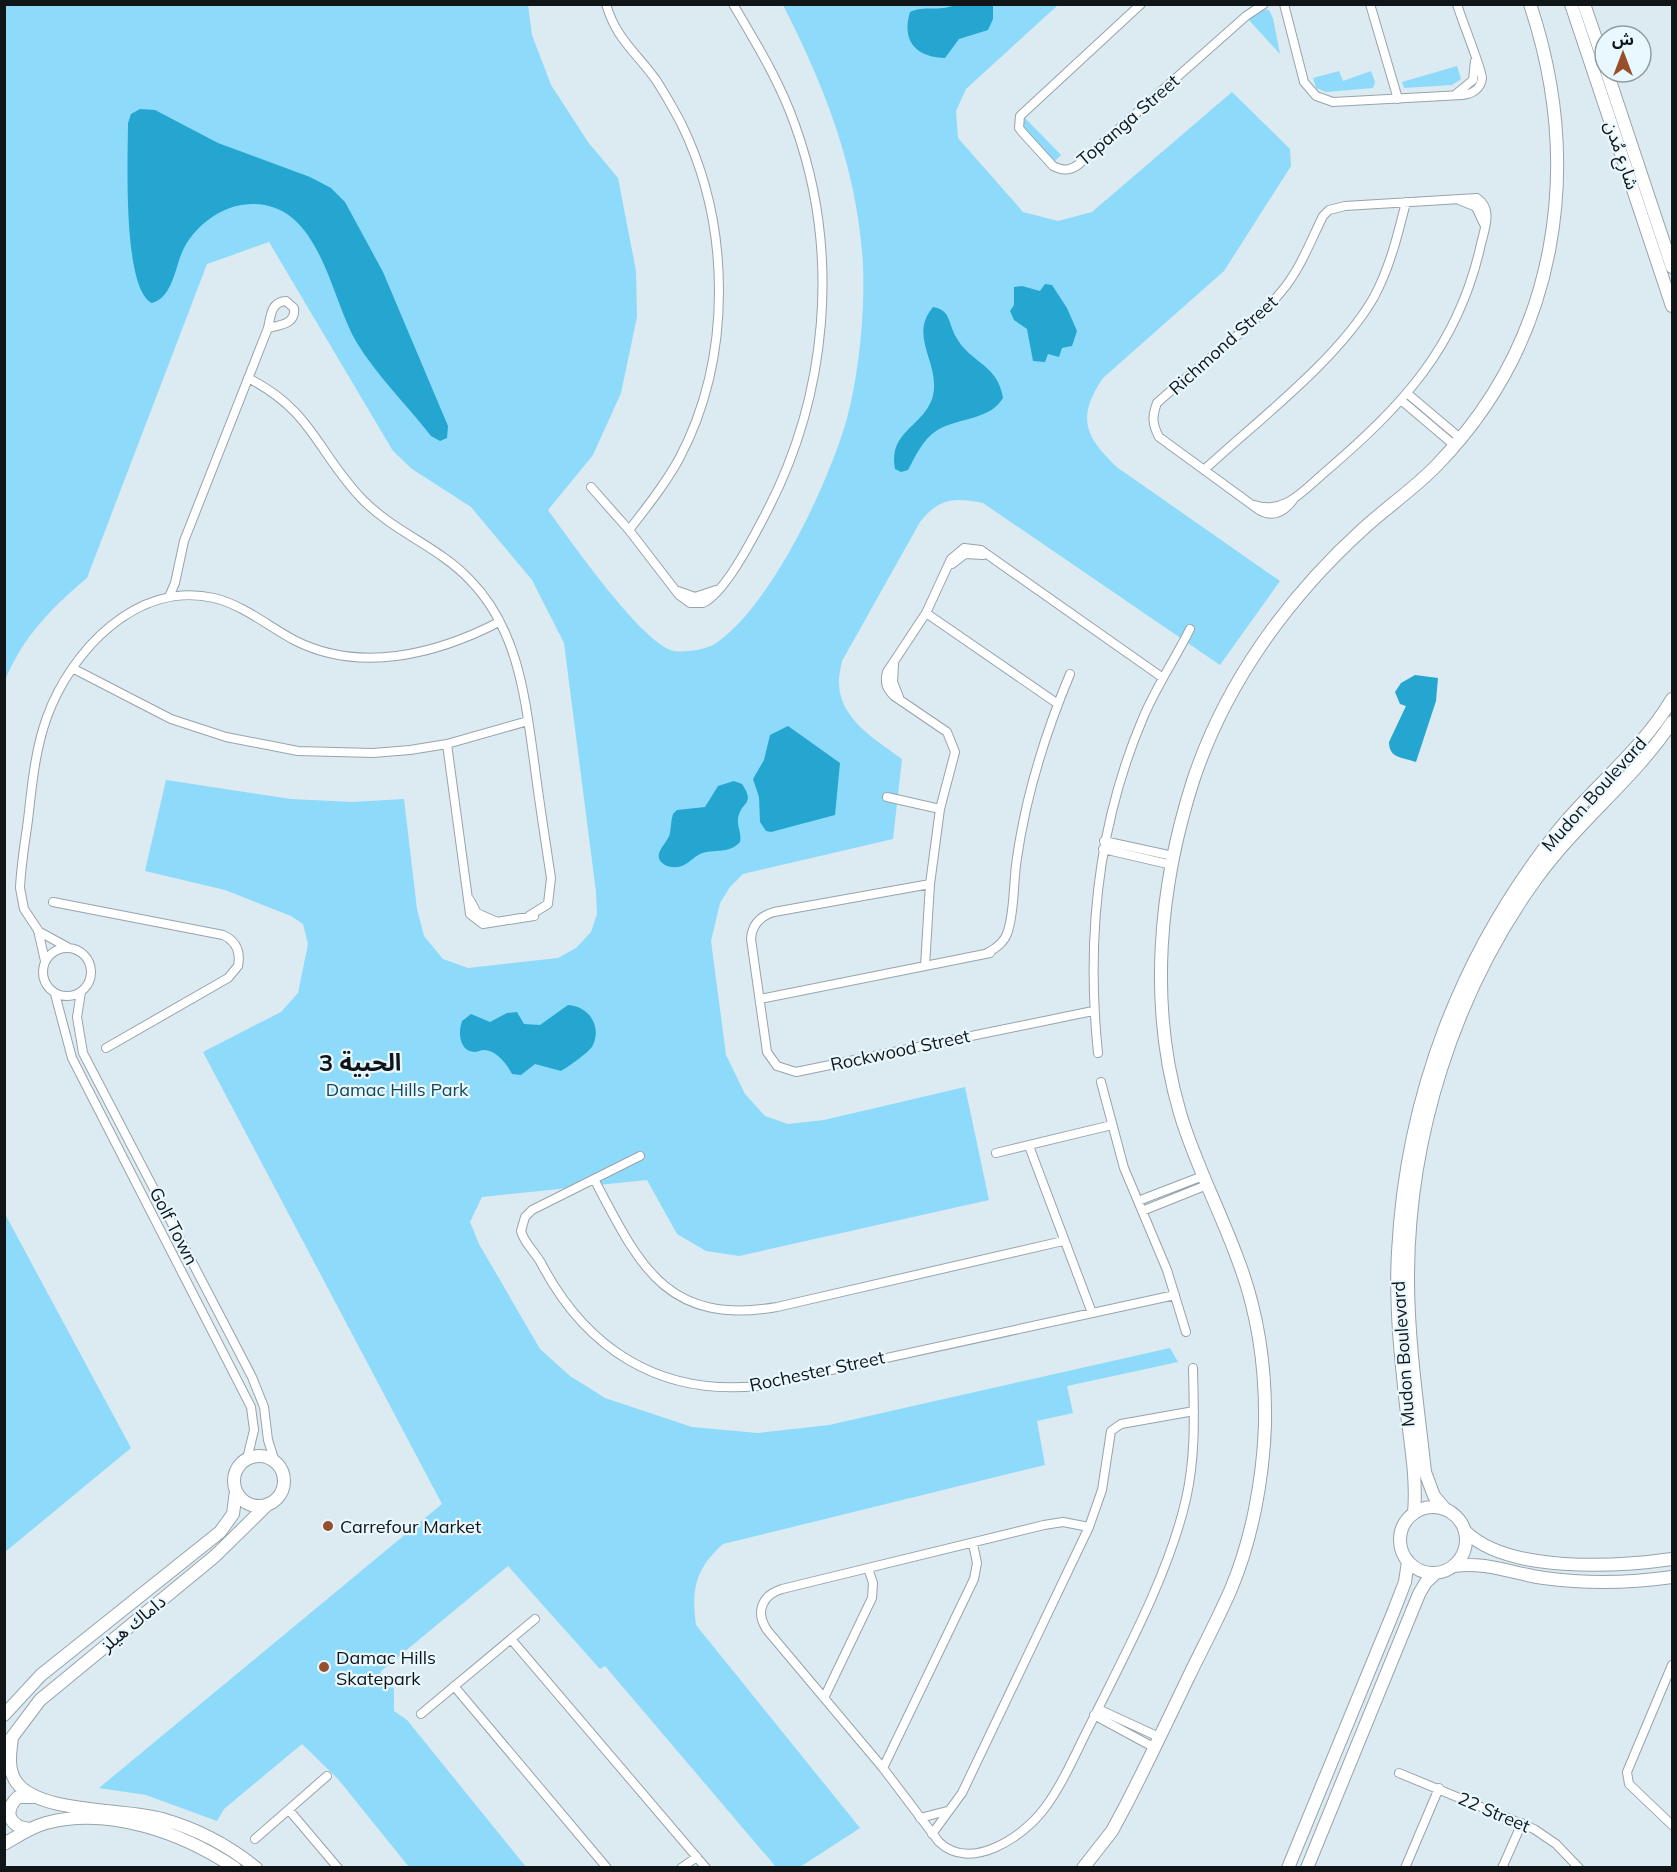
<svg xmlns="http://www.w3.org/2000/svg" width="1677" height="1872" font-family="Mulish,'Noto Sans Arabic',sans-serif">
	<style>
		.green { fill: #8edafa }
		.water { fill: #24a6d0 }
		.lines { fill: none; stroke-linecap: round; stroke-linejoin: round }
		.street-casing { stroke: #97a4ab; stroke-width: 10 }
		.secondary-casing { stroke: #97a4ab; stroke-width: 14 }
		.street { stroke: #fff; stroke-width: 8 }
		.secondary { stroke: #fff; stroke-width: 12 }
		.poi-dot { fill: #964f2a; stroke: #e9f8fe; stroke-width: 2 }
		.labels { text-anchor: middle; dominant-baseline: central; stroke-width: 4.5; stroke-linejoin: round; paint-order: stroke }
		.street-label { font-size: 18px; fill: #101518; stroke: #e9f8fe }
		.park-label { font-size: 18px; fill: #144759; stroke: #e9f8fe }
		.poi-label { font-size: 18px; fill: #101518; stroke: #e9f8fe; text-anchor: start }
		.district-label { font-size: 24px; font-weight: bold; fill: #101518; stroke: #e9f8fe }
	</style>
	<rect width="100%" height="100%" fill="#dceaf1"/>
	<!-- green -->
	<path class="green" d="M5,5H528L532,35L551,85L588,142L618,178L636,271L637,317L621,393L593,455L548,510C569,539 643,645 674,651C687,653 710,649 719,641C773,601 827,486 846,422C859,376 865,313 863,265C858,171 825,87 783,5H1058L966,89L956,111L958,138L1023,212L1058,221L1092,212L1232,92L1290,149L1291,166L1224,271L1103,378C1076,418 1085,437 1118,468L1280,581L1220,665L983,503C954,497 939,498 920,522L842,661C841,668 838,677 839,685C841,720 876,740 902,759L893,839L743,874L730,887L720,903L711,941L726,1055L745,1094L765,1116L788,1124L824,1120L965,1087L989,1200L739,1256L706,1251L677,1234L647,1180L482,1197L470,1222L479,1244L540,1349L570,1376L605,1398L692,1427L758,1433L829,1425L1170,1348L1178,1362L1067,1386L1073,1413L1037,1421L1045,1465L723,1544C696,1568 691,1589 696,1625L860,1828L800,1867H776L605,1666L600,1669L508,1566L380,1672L394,1689V1711L407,1720L526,1867H409L338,1779L302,1744L224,1809L217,1821L146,1795L99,1788L442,1504L203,1052L281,1012L298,993L308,944L303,924L291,916L225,890L145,871L166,780L291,799L352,802L404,799L417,909L424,936L443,959L468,968L558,958L576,948L591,932L597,914L596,892L564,643L532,580L471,507L412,469L393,451L269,242L207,264L87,578C50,609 24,636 5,680Z
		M1258,9L1269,10L1273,18L1280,54L1246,17Z
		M1457,66L1461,79L1452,85L1404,88L1402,82Z
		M1339,71L1343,81L1371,71L1375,82L1373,88L1326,92L1316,88L1313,78Z
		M1025,118L1061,155L1052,164L1017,126Z
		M5,1214L131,1448L5,1552H4Z"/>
	<!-- water -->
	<path class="water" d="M954,5H993V19L988,30L959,39L945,58C917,57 901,42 910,12C925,5 939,12 954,5Z
		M140,109L155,110L218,143L310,177L331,188L345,202L383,272L448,426L447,438L440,441L431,436C407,405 377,376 357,343C331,299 322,216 265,205C248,202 232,205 217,214C203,222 190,235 183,250C175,267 173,297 152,303C122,289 128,156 128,123L131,114Z
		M1045,284L1052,285L1067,308L1077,331L1072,346L1062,348L1059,357L1048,354L1045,362L1033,361L1027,329L1014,320L1010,311L1014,305V287L1022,286L1040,291Z
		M933,307C951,310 948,323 956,337C970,363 998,364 1003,398C989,421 958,417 936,431C923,439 915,457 908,470L901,472L895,469C888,432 922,427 932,399C943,365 907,338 933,307Z
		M1415,675L1438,678L1436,701L1416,762C1403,757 1389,759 1389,742L1406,706L1400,704L1395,692L1401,683Z
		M788,726L840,763L835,815L771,832L766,831L760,822L759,797L753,779L764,760L770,735Z
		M734,781L742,784C756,805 741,801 738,818C737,827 742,834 740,842C728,855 714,848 700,854C694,857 690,862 684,865C678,868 671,868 665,865C649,855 668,844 670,833C671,827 671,820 673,814L677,810L705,807L718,786Z
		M568,1005C588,1006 602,1025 593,1045C591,1051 568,1067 561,1071L535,1064L521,1075L512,1074C507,1064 496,1050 484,1050C481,1050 478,1052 474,1052C459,1051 458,1032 462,1021L471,1014L490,1022L507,1013L517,1012L524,1024L540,1025Z"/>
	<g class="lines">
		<defs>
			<path id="street" d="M606,4C616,39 636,52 656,80C665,94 673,108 681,123C731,225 733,357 679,459C665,484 647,507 629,530
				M1141,4L1020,116L1019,128L1023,133L1053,166C1063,171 1070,171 1079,164L1246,16L1264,4
				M1284,4L1304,82L1316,96L1333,102L1462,95C1472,94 1481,89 1482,78C1483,72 1460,16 1457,4
				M1370,4L1398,99
				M1456,94L1473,80L1475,61
				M1459,200L1476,207L1484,224
				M286,301L294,308C296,324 281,325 268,328C271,315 271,302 286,301Z
				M248,378C313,411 317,452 362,499C394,532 439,547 470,580C518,629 525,697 534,761C539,800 545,839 551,878L548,904L529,916
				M1408,394L1460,438
				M1402,401L1454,445
				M1204,470C1258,420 1338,360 1374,297C1390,267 1398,234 1406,202
				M591,487L629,530L679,595L690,603H703C725,593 753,538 765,515C828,396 841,253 795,125C780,82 756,43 733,4
				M1254,505C1284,515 1303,491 1324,473C1402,406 1458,348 1481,244C1485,227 1493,209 1477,198L1345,206L1329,210L1323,216C1310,242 1300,270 1281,292C1248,332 1196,367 1157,403C1152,416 1152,424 1159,437L1259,510C1273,518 1284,512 1293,500
				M952,564L965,554L983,555
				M678,591L695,597L716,590
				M169,597L175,583L184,541L268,328
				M926,613L1058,704
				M894,664L893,682L899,697
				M74,669L171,719L226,737L298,751L373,753L410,750L447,744L528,721
				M447,744L470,914L483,924L534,916
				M887,797L940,809
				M1104,841L1173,856
				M1103,849L1172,865
				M930,884L774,912C760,916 752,925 751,939L767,1052L777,1066L796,1072L1093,1011
				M470,900L477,913L495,921
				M53,902L223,935C236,941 241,951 238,966L228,978L106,1048
				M38,931L69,948
				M43 972a24 24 0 1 1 48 0a24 24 0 1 1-48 0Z
				M987,953C997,948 1005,942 1008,931C1015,908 1013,882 1017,858C1026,795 1045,734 1070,674
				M45,961L38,930L24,909L20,888C21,865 25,842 28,820C32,785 35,750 47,717C71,651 137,580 214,598C243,605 268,626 294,640C360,674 437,654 499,622
				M925,966L930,884L940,809L955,752L947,732L894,696C887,689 884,683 887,672L926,613L951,559L964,548L981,550L1163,678
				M81,992L77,1017L83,1053L252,1377L264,1407L268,1440L275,1462
				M55,994L72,1058L251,1407L254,1430L247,1459
				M760,999L990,953
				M1098,1053C1086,937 1097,826 1143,718C1156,687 1175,659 1190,629
				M1101,1082L1124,1168L1167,1270L1186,1332
				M1029,1146L1092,1313
				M996,1153L1112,1125
				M640,1156L532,1210L525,1217L521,1231C524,1243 535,1252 541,1263C586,1349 659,1396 758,1386L1175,1295
				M594,1179C639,1264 665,1326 777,1307L1063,1241
				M1138,1201L1203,1176
				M1142,1211L1207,1185
				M1089,1527L1063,1522L1044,1525L782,1589C762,1595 755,1612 767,1630L883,1768L939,1842C970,1872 1022,1838 1044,1809C1063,1784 1076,1752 1090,1725C1124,1656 1169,1574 1186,1499C1196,1456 1194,1412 1193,1368
				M511,1639L706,1868
				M1672,1665L1627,1772L1629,1784L1672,1825
				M454,1686L607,1868
				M824,1698L872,1598L873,1583L868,1568
				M1098,1709L1159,1737
				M421,1714L535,1619
				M1094,1715L1155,1748
				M883,1768L974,1579L977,1563L973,1544
				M1399,1773L1534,1829L1556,1844L1579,1868
				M289,1810L338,1868
				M920,1818L947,1811
				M932,1834L962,1793L1089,1527L1102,1490L1111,1431L1121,1424L1194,1411
				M255,1839L327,1776
				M681,1868L697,1857
				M1405,1868L1439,1788
				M1502,1868L1522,1823"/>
			<path id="secondary" d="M1571,4L1672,306
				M1584,4L1605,65
				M1607,72L1672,267
				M234 1481a25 25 0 1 1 50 0a25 25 0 1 1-50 0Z
				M1400 1540a33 33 0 1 1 66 0a33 33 0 1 1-66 0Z
				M1445,1509L1434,1496L1425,1472C1418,1407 1408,1343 1408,1278C1408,1138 1454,992 1536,879C1577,822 1634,779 1672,722
				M1414,1513C1417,1480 1411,1447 1407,1414C1401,1360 1395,1306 1398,1252C1406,1097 1461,953 1557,832C1594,786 1642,750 1672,699
				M1466,1532C1509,1573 1616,1567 1672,1559
				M1454,1566C1485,1561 1514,1574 1544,1578C1587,1584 1630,1583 1672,1577
				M4,1715L41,1675L220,1532L233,1514L236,1491
				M12,1738C10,1753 7,1770 17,1783C41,1814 125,1808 162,1819C197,1829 228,1845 256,1868
				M4,1748L40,1700L215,1556L268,1504
				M30,1829C10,1827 2,1812 18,1797H35
				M4,1844C18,1836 31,1827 46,1823C109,1806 183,1833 235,1868
				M1083,1868L1112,1831L1127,1803C1148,1762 1168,1720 1188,1678C1202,1649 1218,1619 1231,1589C1252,1539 1263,1480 1265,1425C1266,1370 1258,1312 1238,1260C1220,1210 1195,1164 1180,1113C1148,1005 1159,887 1193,781C1225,684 1287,598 1363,529C1387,507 1415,488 1437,465C1559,339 1584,166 1530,4
				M1288,1868L1393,1613L1405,1582L1408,1561
				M1307,1868L1419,1594L1426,1582L1436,1573"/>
		</defs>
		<!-- street casing -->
		<use href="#street" class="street-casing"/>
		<!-- secondary casing -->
		<use href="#secondary" class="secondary-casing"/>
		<!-- street -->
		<use href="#street" class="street"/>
		<!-- secondary -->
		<use href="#secondary" class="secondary"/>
	</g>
	<!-- markers -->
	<g class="poi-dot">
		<circle cx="328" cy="1526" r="6"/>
		<circle cx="324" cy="1667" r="6"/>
	</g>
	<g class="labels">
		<!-- street labels -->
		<g class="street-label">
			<text transform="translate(1128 120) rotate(-41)">Topanga Street</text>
			<text transform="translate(1622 155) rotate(71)">شارع مُدن</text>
			<text transform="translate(1223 345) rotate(-42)">Richmond Street</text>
			<text transform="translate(1594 794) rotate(-48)">Mudon Boulevard</text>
			<text transform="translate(900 1050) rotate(-12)">Rockwood Street</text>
			<text transform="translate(174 1226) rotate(63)">Golf Town</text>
			<text transform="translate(1403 1354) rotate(-94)">Mudon Boulevard</text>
			<text transform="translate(817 1371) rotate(-12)">Rochester Street</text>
			<text transform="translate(133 1623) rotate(-39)">داماك هيلز</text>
			<text transform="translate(1494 1812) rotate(23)">22 Street</text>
		</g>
		<!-- park labels -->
		<g class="park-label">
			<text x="397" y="1089">Damac Hills Park</text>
		</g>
		<!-- poi labels -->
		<g class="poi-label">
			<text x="340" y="1526">Carrefour Market</text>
			<text x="336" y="1657">Damac Hills<tspan x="336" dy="21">Skatepark</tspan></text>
		</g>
		<!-- district labels -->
		<g class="district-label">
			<text x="360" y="1062">الحبية 3</text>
		</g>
	</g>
	<!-- border -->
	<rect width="1677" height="1872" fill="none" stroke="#101518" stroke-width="12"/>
	<!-- north arrow -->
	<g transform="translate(1623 54)"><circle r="28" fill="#e9f8fe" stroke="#929da2" stroke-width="1.5"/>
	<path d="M0-4.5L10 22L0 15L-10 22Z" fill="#964f2a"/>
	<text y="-9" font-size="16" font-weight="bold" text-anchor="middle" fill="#101518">ش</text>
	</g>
</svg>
